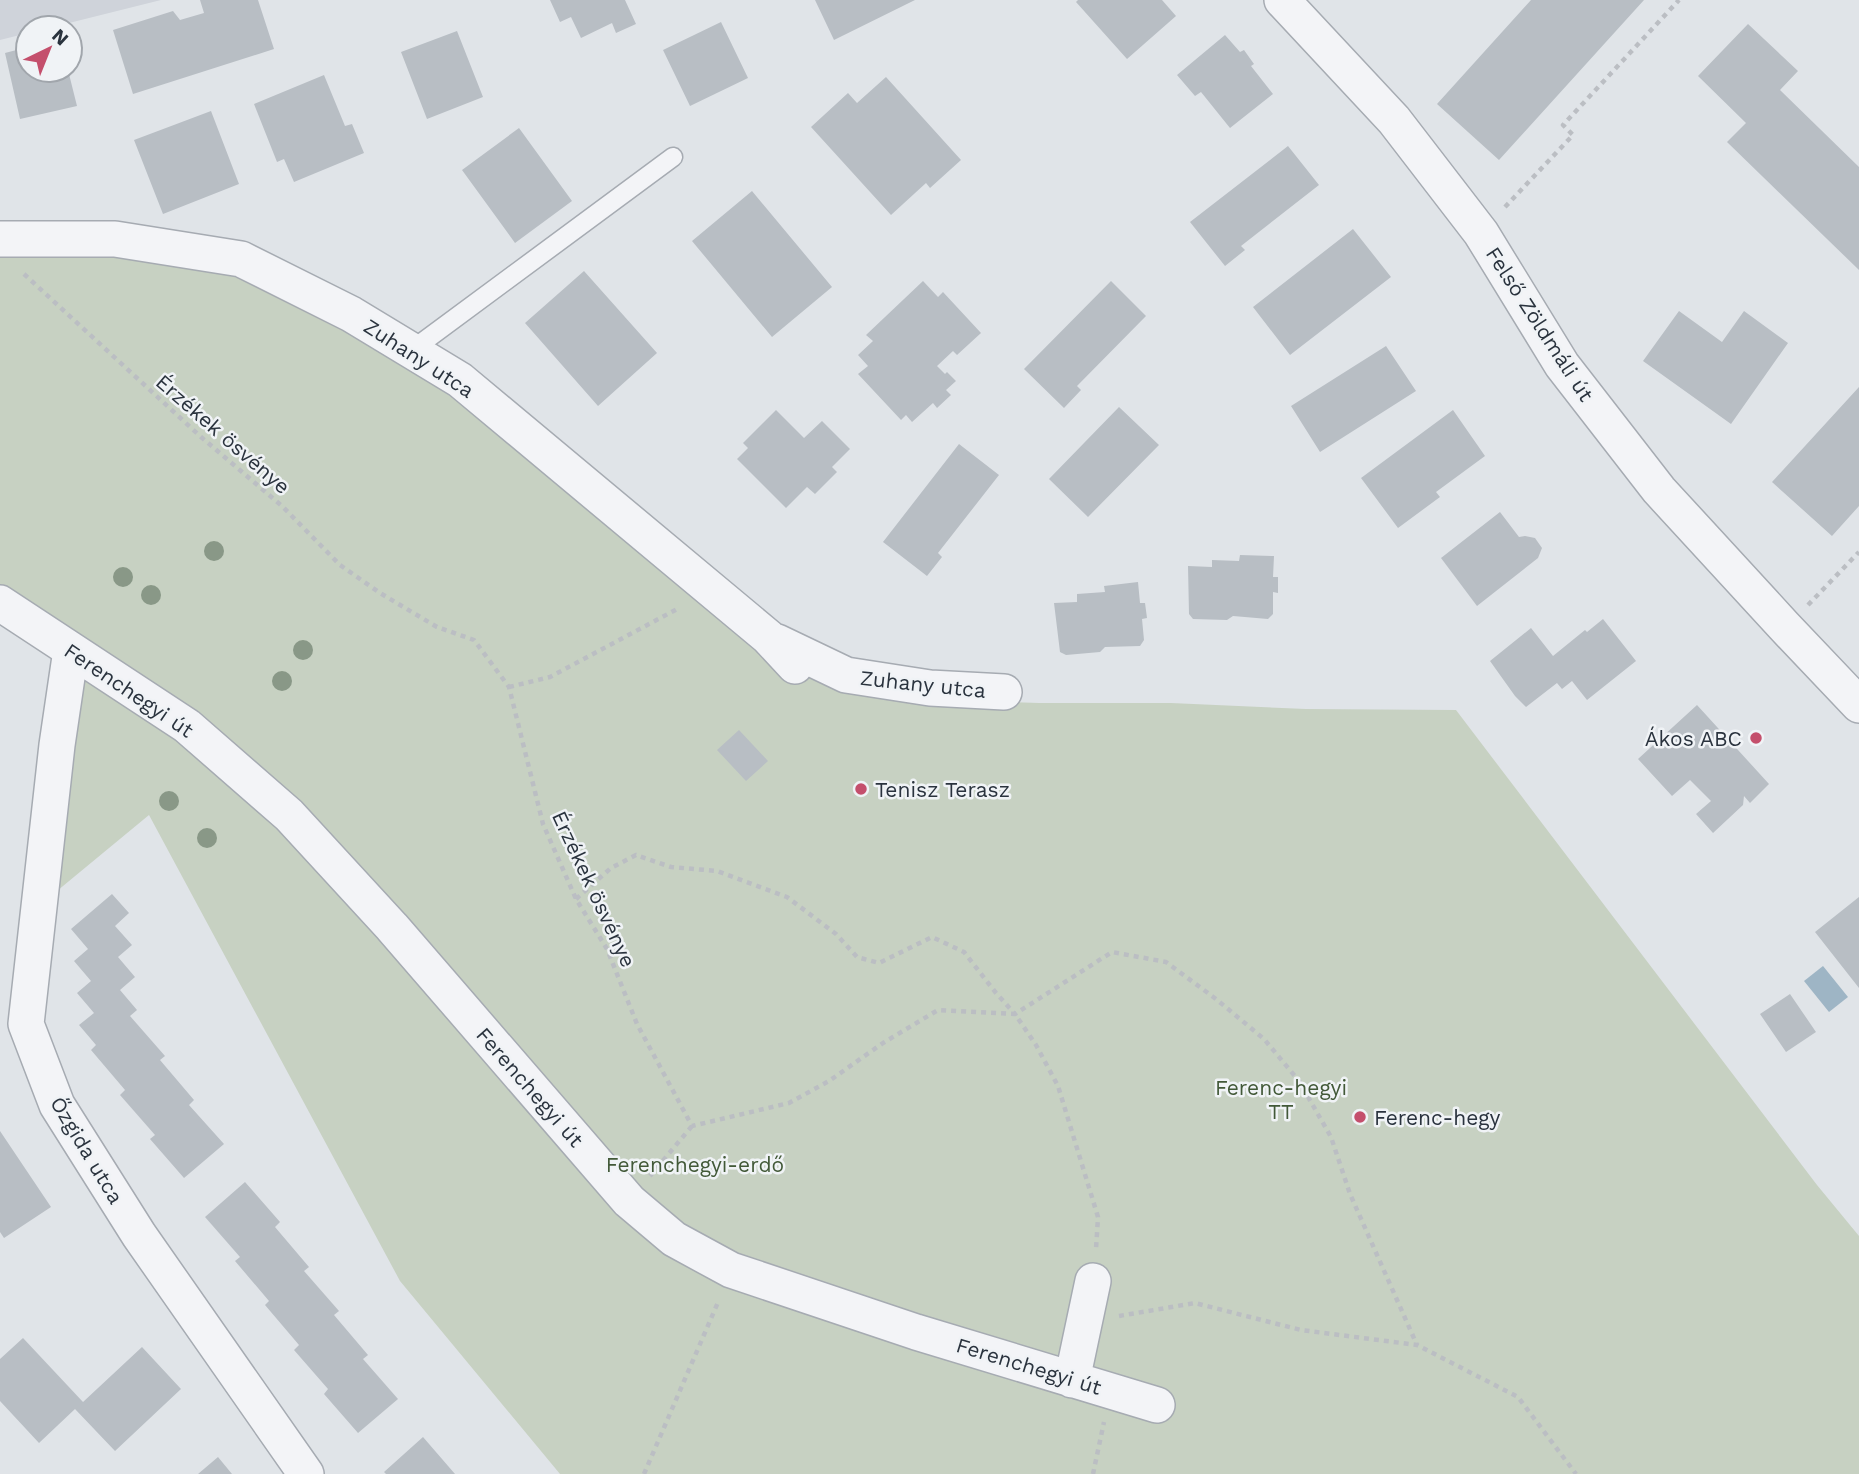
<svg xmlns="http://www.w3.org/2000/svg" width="1859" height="1474" font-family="'Work Sans',sans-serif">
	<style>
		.built { fill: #cfd3da }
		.green { fill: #c7d1c2 }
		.water { fill: #9eb5c5 }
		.building { fill: #b8bec4 }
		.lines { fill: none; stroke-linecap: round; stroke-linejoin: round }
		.lane-casing { stroke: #a6abb2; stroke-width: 21 }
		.street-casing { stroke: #a6abb2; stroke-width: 38 }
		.path { stroke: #bbbec3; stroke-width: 4.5; stroke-dasharray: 5 5; stroke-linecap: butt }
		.lane { stroke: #f3f4f7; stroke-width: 18 }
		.street { stroke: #f3f4f7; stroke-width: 35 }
		.tree { fill: #899887 }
		.poi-dot { fill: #c44f6c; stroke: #f0f3f6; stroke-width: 2.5 }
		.labels { text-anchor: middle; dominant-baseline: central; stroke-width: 5; stroke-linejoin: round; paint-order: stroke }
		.street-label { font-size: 21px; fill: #2a333e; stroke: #f0f3f6 }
		.poi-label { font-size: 21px; fill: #2a333e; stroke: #f0f3f6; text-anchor: start }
		.park-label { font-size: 21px; fill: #425938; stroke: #f0f3f6 }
	</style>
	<rect width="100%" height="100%" fill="#e0e4e8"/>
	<!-- built -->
	<path class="built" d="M0,0H161L49,28H28V33L0,40Z"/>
	<!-- green -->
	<path class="green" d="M0,239L241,259L351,314L711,591L877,697L1039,703H1171L1306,709L1456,710L1817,1185L1859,1236V1474H560L400,1281L149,815L40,905L71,650L0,603Z"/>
	<!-- water -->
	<path class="water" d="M1823,966L1848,997L1829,1012L1804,981Z"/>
	<!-- building -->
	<path class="building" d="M200,0H258L274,49L133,94L113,30L173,11L180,20L204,13Z
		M550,0H625L636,24L616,33L612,23L581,38L571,17L560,22Z
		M815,0H915L834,40Z
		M1078,0H1162L1176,16L1127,59L1076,2Z
		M1531,0H1644L1499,160L1437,104Z
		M721,22L748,78L690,106L663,50Z
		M1748,24L1798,71L1780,90L1859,167V270L1727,142L1746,123L1698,76Z
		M457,31L483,97L427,119L401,52Z
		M1225,35L1240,52L1244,50L1254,64L1251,66L1273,94L1230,128L1201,92L1195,96L1177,75Z
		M28,47V70H68L77,106L20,119L5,53Z
		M324,75L345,126L352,124L364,153L294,182L284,159L277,162L254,104Z
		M886,77L961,160L930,188L926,183L891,215L811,127L848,93L857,103Z
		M211,111L239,184L163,214L134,140Z
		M519,128L572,201L515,243L462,170Z
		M1288,146L1319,185L1241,246L1245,250L1225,266L1190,222Z
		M752,191L832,287L772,337L692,241Z
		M1353,229L1391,277L1290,355L1253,307Z
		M584,271L657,353L598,406L525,323Z
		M923,281L938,297L943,292L981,333L957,355L953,351L937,366L945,374L947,372L956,381L946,390L951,395L937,408L933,403L912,422L906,415L901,420L858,374L868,366L858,355L873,341L866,335Z
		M1111,281L1146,316L1077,386L1081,390L1064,408L1024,369Z
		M1679,311L1722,342L1744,311L1788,343L1731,424L1643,361Z
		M1386,346L1416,391L1320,452L1291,406Z
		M1859,387V506L1832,536L1772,482Z
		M1119,407L1159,445L1088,517L1049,479Z
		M776,410L804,438L822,421L850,449L832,467L837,472L815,494L807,487L786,508L737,459L748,448L743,443Z
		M1453,410L1485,456L1436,492L1440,497L1398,528L1361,478Z
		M959,444L999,475L938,553L942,557L927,576L883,542Z
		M1500,512L1519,537L1525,536L1535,538L1542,548L1538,558L1477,606L1441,558Z
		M1240,555L1274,556L1273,577H1278V593L1273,592V614L1268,619L1233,616L1227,620L1193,619L1189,614L1188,566L1212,567V560L1239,561Z
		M1138,582L1140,603H1145L1147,618L1142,619L1144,640L1140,646L1105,647L1100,652L1066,655L1060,652L1054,603L1077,602V594L1105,592L1104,586Z
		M1603,619L1636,661L1587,700L1572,681L1562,689L1557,683L1526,707L1515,696L1490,661L1531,628L1553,656L1585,630L1587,632Z
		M1697,705L1769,784L1750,803L1744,796L1743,805L1713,833L1696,814L1711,801L1690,780L1672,796L1638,759Z
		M739,730L768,761L746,781L717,750Z
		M112,894L129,913L115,926L132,945L118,957L135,977L120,990L137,1010L130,1016L165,1056L160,1060L194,1100L189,1105L224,1144L184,1178L150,1139L155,1135L120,1095L125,1090L91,1050L96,1045L79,1025L94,1013L77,993L91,981L74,961L88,949L71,929Z
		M1859,897V988L1815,932Z
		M1790,994L1816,1032L1786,1052L1760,1014Z
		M0,1131L51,1207L4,1238L0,1232Z
		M245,1182L280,1222L275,1227L309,1267L304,1271L339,1311L334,1315L368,1355L363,1359L398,1399L358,1433L324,1394L328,1389L294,1350L299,1345L265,1305L269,1301L235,1261L240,1257L205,1217Z
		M23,1338L83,1402L142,1347L181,1389L115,1451L75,1409L39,1443L0,1401V1359Z
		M423,1437L455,1474H386L384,1472Z
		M218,1457L232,1474H198Z"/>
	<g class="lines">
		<defs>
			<path id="lane" d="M412,350L673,157"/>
			<path id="street" d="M1282,0L1394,120L1481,233L1562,365L1659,490L1784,626L1859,705
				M0,239H115L241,259L351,314L460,380L768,637L795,666
				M0,603L187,726L289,815L392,927L629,1201L674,1239L731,1270L916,1332L1157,1405
				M777,642L846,675L930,688L1004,692
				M71,650L57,745L26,1024L57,1105L139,1235L306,1474
				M1072,1380L1093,1281"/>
		</defs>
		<!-- lane casing -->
		<use href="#lane" class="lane-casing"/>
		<!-- street casing -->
		<use href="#street" class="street-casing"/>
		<!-- path -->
		<path class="path" d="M1505,207L1573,135L1563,125L1679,0
			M24,274L201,437L282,506L340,565L380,593L437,627L474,640L509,687L543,824L576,899L607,949L637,1024L692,1126L789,1103L829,1081L883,1043L938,1010L1015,1014L1036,1045L1058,1086L1098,1217L1096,1249
			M1808,605L1859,552
			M509,687L550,677L679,608
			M576,899L611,868L636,855L671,867L717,871L787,897L836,934L857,957L879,963L932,937L964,952L996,993L1015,1014L1112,952L1166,962L1216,999L1264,1039L1299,1081L1331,1137L1350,1194L1417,1345
			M650,1176L692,1126
			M1119,1316L1195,1303L1301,1330L1417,1345L1518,1397L1576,1474
			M644,1474L719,1300
			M1093,1474L1104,1422"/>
		<!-- lane -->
		<use href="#lane" class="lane"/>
		<!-- street -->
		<use href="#street" class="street"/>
	</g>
	<!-- trees -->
	<g class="tree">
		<circle cx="214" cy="551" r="10"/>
		<circle cx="123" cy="577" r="10"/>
		<circle cx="151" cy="595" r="10"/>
		<circle cx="303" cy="650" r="10"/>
		<circle cx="282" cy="681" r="10"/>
		<circle cx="169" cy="801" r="10"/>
		<circle cx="207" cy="838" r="10"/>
	</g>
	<!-- markers -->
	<g class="poi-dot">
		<circle cx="1756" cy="738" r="7"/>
		<circle cx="861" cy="789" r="7"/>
		<circle cx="1360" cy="1117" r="7"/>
	</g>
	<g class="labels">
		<!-- street labels -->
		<g class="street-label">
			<text transform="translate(1540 324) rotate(57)">Felső Zöldmáli út</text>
			<text transform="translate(419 358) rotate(33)">Zuhany utca</text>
			<text transform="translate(223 434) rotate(41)">Érzékek ösvénye</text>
			<text transform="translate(923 684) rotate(6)">Zuhany utca</text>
			<text transform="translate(129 690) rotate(34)">Ferenchegyi út</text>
			<text transform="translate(594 889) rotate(65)">Érzékek ösvénye</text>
			<text transform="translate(530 1087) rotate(49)">Ferenchegyi út</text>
			<text transform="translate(87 1150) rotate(59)">Őzgida utca</text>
			<text transform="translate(1029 1366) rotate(17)">Ferenchegyi út</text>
		</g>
		<!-- poi labels -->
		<g class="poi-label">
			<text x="1742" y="738" text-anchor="end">Ákos ABC</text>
			<text x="875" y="789">Tenisz Terasz</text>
			<text x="1374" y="1117">Ferenc-hegy</text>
		</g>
		<!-- park labels -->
		<g class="park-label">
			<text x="1281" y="1087">Ferenc-hegyi<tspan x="1281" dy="24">TT</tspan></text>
			<text x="695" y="1164">Ferenchegyi-erdő</text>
		</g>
	</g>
	<!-- north arrow -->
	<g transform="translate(49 49) rotate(43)"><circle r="33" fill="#f0f3f6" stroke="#a1a6ac" stroke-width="2"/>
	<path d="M0-5L12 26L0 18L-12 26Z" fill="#c44f6c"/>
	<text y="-10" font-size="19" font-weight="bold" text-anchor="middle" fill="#2a333e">N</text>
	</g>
</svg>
